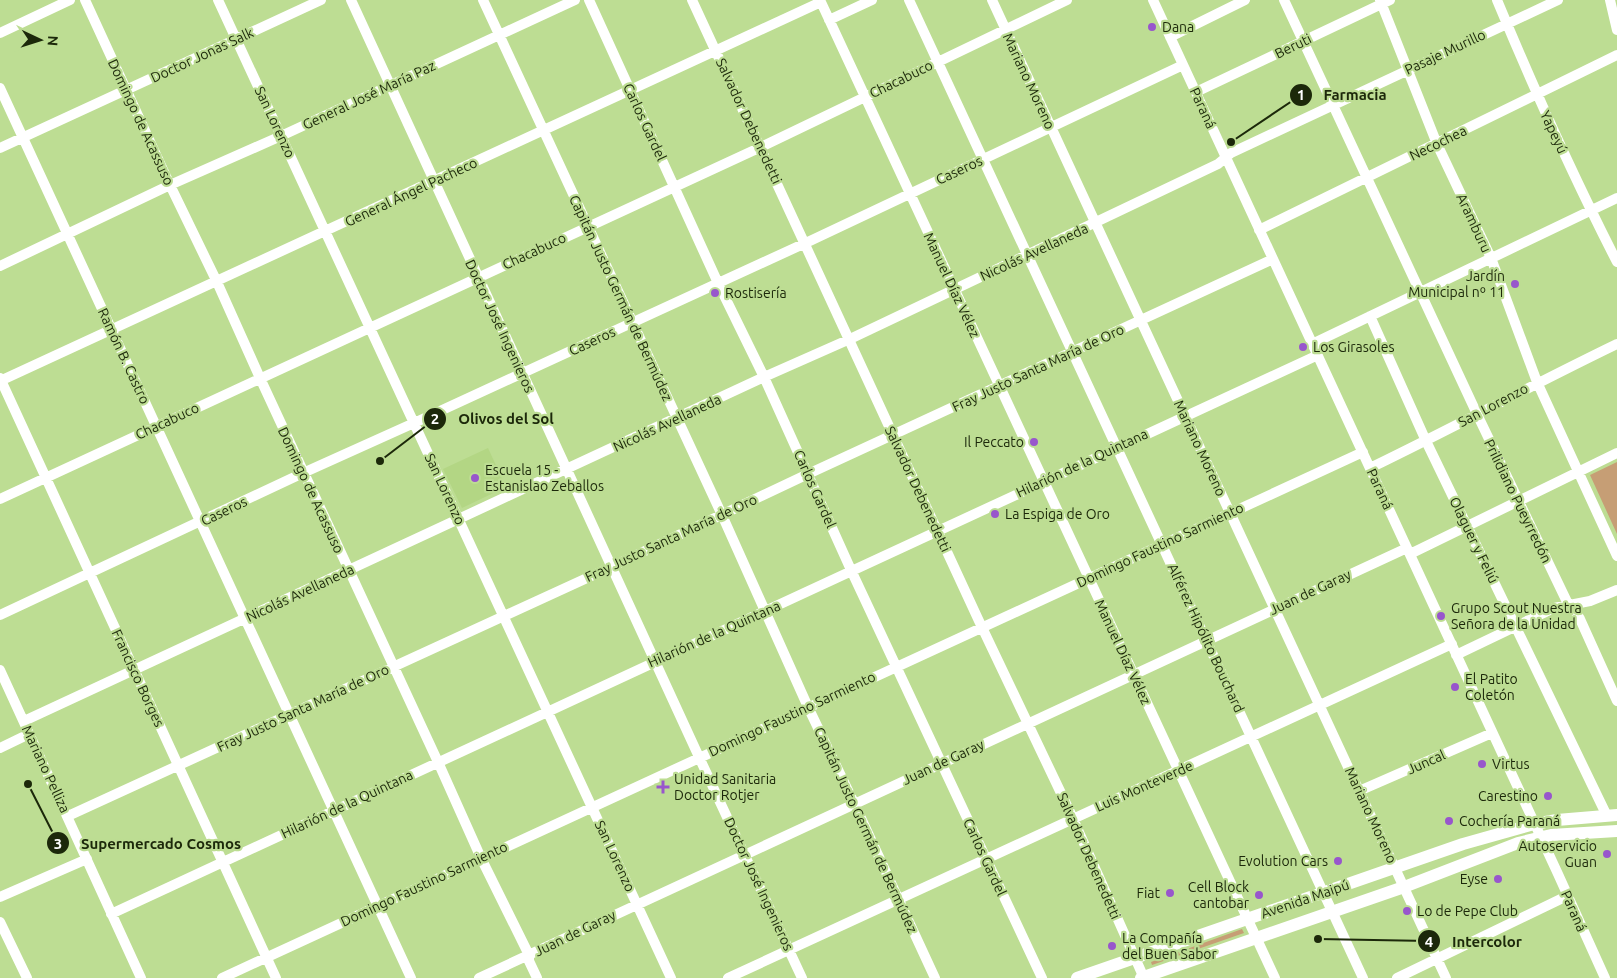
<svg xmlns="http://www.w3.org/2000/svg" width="1617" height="978" font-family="Ubuntu,sans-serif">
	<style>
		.built { fill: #b3d684 }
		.grass { fill: #c69e75 }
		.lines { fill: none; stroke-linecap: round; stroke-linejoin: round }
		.minor { stroke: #fff; stroke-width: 10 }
		.major { stroke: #fff; stroke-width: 12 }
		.poi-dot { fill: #9856cc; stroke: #bddd93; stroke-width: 2 }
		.labels { text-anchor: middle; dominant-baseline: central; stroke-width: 4.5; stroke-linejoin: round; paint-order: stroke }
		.poi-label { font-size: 14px; fill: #1c280a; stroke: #bddd93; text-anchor: start }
		.street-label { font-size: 14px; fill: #1c280a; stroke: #bddd93 }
		.leader { fill: none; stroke: #1c280a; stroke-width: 2 }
		.callout-dot { fill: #1c280a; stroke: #bddd93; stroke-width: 2 }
		.mark-label { font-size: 15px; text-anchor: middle; font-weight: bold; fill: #fff }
		.callout-label { font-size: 15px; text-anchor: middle; font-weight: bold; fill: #1c280a; stroke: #bddd93; stroke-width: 4.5; stroke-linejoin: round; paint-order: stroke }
	</style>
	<rect width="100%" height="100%" fill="#bddd93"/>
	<!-- built -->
	<path class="built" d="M488,448L506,487L462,508L443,469Z"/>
	<!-- grass -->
	<path class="grass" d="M1617,462V534L1590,475Z
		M1242,929L1244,933L1152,965L1151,962Z"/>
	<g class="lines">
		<!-- minor -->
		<path class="minor" d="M85,0L170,185L217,282L260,378L438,762L481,858L529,955V961L537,978
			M218,0L671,978
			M351,0L699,757L802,978
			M483,0L722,515L808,707L854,803L935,978
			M589,0L718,283L764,377L851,570L1042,978
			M692,0L979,621L1070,812L1144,978
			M820,0L1275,978
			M909,0L1363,978
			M992,0L1446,978
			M1153,0L1558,874L1605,978
			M1284,0L1477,414L1569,606L1575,611L1580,619L1617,701
			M1380,0L1437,144L1491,258L1537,382L1617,556
			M1497,0C1534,89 1573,176 1617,262
			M1610,0L1617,30
			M829,20L872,0
			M0,33L70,0
			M1170,37L1245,0
			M0,88L411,978
			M1196,92L1390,0
			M0,148L321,0
			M1259,230L1617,55
			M0,266L170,185L281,136L575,0
			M1370,316L1426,441L1607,816
			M1312,344L1617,198
			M0,378L276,978
			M0,381L821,2
			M1370,468C1453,428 1534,384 1617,344
			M0,499L761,147L1067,0
			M1410,554L1617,453
			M0,615L303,473L414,423L812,240L1183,65
			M1456,655L1554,608L1590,601L1617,590
			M0,670L141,978
			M24,721L764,377L850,339L1218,164L1231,153L1558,0
			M0,748L29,734
			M1359,791L1492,733
			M68,816L611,567L808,474L1273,259
			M0,897L87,859
			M111,914L1318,355
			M0,922L27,978
			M222,978L1363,452
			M479,978L1407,548
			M728,978L1452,644
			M1397,978L1567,896"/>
		<!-- major -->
		<path class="major" d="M1077,978L1463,844L1534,824L1557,820L1617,815
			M1141,978L1404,887L1518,843L1551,835L1617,831"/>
	</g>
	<!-- markers -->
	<g class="poi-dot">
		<circle cx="1152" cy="27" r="5"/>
		<circle cx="1515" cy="284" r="5"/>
		<circle cx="715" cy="293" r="5"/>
		<circle cx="1303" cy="347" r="5"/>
		<circle cx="1034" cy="442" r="5"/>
		<circle cx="475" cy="478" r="5"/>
		<circle cx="995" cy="514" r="5"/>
		<circle cx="1441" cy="616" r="5"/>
		<circle cx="1455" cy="687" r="5"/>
		<circle cx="1482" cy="764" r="5"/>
		<path d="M660.5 779.5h5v5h5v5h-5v5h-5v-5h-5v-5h5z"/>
		<circle cx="1548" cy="796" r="5"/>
		<circle cx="1449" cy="821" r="5"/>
		<circle cx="1607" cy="854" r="5"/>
		<circle cx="1338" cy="861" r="5"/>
		<circle cx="1498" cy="879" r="5"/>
		<circle cx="1170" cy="893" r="5"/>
		<circle cx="1259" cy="895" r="5"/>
		<circle cx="1407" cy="911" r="5"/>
		<circle cx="1112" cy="946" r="5"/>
	</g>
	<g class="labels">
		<!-- poi labels -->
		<g class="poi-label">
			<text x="1162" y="27">Dana</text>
			<text x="1505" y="276" text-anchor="end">Jardín<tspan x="1505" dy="16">Municipal nº 11</tspan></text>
			<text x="725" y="293">Rostisería</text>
			<text x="1313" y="347">Los Girasoles</text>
			<text x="1024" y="442" text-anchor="end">Il Peccato</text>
			<text x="485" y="470">Escuela 15 -<tspan x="485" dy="16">Estanislao Zeballos</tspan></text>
			<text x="1005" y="514">La Espiga de Oro</text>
			<text x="1451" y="608">Grupo Scout Nuestra<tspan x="1451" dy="16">Señora de la Unidad</tspan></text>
			<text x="1465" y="679">El Patito<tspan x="1465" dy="16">Coletón</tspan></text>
			<text x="1492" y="764">Virtus</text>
			<text x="674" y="779">Unidad Sanitaria<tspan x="674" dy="16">Doctor Rotjer</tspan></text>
			<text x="1538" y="796" text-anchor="end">Carestino</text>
			<text x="1459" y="821">Cochería Paraná</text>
			<text x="1597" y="846" text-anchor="end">Autoservicio<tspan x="1597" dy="16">Guan</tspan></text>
			<text x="1328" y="861" text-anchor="end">Evolution Cars</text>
			<text x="1488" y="879" text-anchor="end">Eyse</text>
			<text x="1249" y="887" text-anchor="end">Cell Block<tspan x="1249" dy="16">cantobar</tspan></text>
			<text x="1160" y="893" text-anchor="end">Fiat</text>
			<text x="1417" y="911">Lo de Pepe Club</text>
			<text x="1122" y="938">La Compañía<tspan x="1122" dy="16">del Buen Sabor</tspan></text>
		</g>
		<!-- street labels -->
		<g class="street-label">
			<text transform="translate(1293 46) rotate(-26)">Beruti</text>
			<text transform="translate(1445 52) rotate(-25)">Pasaje Murillo</text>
			<text transform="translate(202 55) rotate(-25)">Doctor Jonas Salk</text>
			<text transform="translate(901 79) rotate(-26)">Chacabuco</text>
			<text transform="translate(1029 81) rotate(65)">Mariano Moreno</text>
			<text transform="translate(369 95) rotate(-25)">General José María Paz</text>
			<text transform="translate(1203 108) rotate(65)">Paraná</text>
			<text transform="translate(749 121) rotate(65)">Salvador Debenedetti</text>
			<text transform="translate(141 122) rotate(65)">Domingo de Acassuso</text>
			<text transform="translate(275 122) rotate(65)">San Lorenzo</text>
			<text transform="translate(645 122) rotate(65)">Carlos Gardel</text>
			<text transform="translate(1554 132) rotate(65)">Yapeyú</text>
			<text transform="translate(1438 143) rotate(-26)">Necochea</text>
			<text transform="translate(959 170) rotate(-25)">Caseros</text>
			<text transform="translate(411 192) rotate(-25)">General Ángel Pacheco</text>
			<text transform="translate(1474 223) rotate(65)">Aramburu</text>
			<text transform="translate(534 251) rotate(-25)">Chacabuco</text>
			<text transform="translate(1034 252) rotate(-25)">Nicolás Avellaneda</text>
			<text transform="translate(952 285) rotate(65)">Manuel Díaz Vélez</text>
			<text transform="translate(621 298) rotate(65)">Capitán Justo Germán de Bermúdez</text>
			<text transform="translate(500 326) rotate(65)">Doctor José Ingenieros</text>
			<text transform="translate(592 341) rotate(-25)">Caseros</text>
			<text transform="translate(124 356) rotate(65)">Ramón B. Castro</text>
			<text transform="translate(1038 368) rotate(-25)">Fray Justo Santa María de Oro</text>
			<text transform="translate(1493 405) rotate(-28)">San Lorenzo</text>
			<text transform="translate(167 421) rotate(-25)">Chacabuco</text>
			<text transform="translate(667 423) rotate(-25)">Nicolás Avellaneda</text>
			<text transform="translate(1200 448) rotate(65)">Mariano Moreno</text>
			<text transform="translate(1082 463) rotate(-25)">Hilarión de la Quintana</text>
			<text transform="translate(445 489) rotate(65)">San Lorenzo</text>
			<text transform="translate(815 489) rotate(66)">Carlos Gardel</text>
			<text transform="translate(918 489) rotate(65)">Salvador Debenedetti</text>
			<text transform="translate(1380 489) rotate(65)">Paraná</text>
			<text transform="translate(311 490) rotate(65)">Domingo de Acassuso</text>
			<text transform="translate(1518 501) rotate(64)">Prilidiano Pueyrredón</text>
			<text transform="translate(224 511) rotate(-26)">Caseros</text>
			<text transform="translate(671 538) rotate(-25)">Fray Justo Santa María de Oro</text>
			<text transform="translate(1474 540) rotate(64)">Olaguer y Feliú</text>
			<text transform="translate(1160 545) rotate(-25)">Domingo Faustino Sarmiento</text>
			<text transform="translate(1310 592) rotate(-25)">Juan de Garay</text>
			<text transform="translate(300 593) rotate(-25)">Nicolás Avellaneda</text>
			<text transform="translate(714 634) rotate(-24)">Hilarión de la Quintana</text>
			<text transform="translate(1206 638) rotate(65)">Alférez Hipólito Bouchard</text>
			<text transform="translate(1123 652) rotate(65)">Manuel Díaz Vélez</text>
			<text transform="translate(138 678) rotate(65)">Francisco Borges</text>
			<text transform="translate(303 708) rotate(-25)">Fray Justo Santa María de Oro</text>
			<text transform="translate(792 714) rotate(-25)">Domingo Faustino Sarmiento</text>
			<text transform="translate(943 762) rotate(-25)">Juan de Garay</text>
			<text transform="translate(1426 762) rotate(-24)">Juncal</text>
			<text transform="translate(46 769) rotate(65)">Mariano Pelliza</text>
			<text transform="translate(1144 786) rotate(-24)">Luis Monteverde</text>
			<text transform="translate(347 804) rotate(-25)">Hilarión de la Quintana</text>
			<text transform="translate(1371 815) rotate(65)">Mariano Moreno</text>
			<text transform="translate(866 830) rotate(65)">Capitán Justo Germán de Bermúdez</text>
			<text transform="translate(615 856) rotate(65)">San Lorenzo</text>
			<text transform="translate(1089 856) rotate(66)">Salvador Debenedetti</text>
			<text transform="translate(985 857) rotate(65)">Carlos Gardel</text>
			<text transform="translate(424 884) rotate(-25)">Domingo Faustino Sarmiento</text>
			<text transform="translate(759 884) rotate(65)">Doctor José Ingenieros</text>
			<text transform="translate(1305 899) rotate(-19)">Avenida Maipú</text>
			<text transform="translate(1574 911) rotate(66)">Paraná</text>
			<text transform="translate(575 933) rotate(-26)">Juan de Garay</text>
		</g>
	</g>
	<!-- callouts -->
	<path class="leader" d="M1231 142L1301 95M380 461L435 419M28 784L58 843M1318 939L1429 941"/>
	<g class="callout-dot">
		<circle cx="1231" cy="142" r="5"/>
		<circle cx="380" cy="461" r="5"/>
		<circle cx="28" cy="784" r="5"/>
		<circle cx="1318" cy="939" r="5"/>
		<circle cx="1301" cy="95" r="12"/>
		<circle cx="435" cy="419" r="12"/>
		<circle cx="58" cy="843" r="12"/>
		<circle cx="1429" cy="941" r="12"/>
	</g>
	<g class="mark-label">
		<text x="1301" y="100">1</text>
		<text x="435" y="424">2</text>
		<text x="58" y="849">3</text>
		<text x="1429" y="947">4</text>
	</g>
	<g class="callout-label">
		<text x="1355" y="100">Farmacia</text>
		<text x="506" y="424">Olivos del Sol</text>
		<text x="161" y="849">Supermercado Cosmos</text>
		<text x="1487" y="947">Intercolor</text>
	</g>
	<!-- north arrow -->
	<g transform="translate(40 40) rotate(94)" stroke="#bddd93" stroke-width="4" paint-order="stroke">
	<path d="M0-4L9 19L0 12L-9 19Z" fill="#1c280a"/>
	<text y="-8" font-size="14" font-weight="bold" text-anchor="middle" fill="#1c280a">N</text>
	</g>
</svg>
